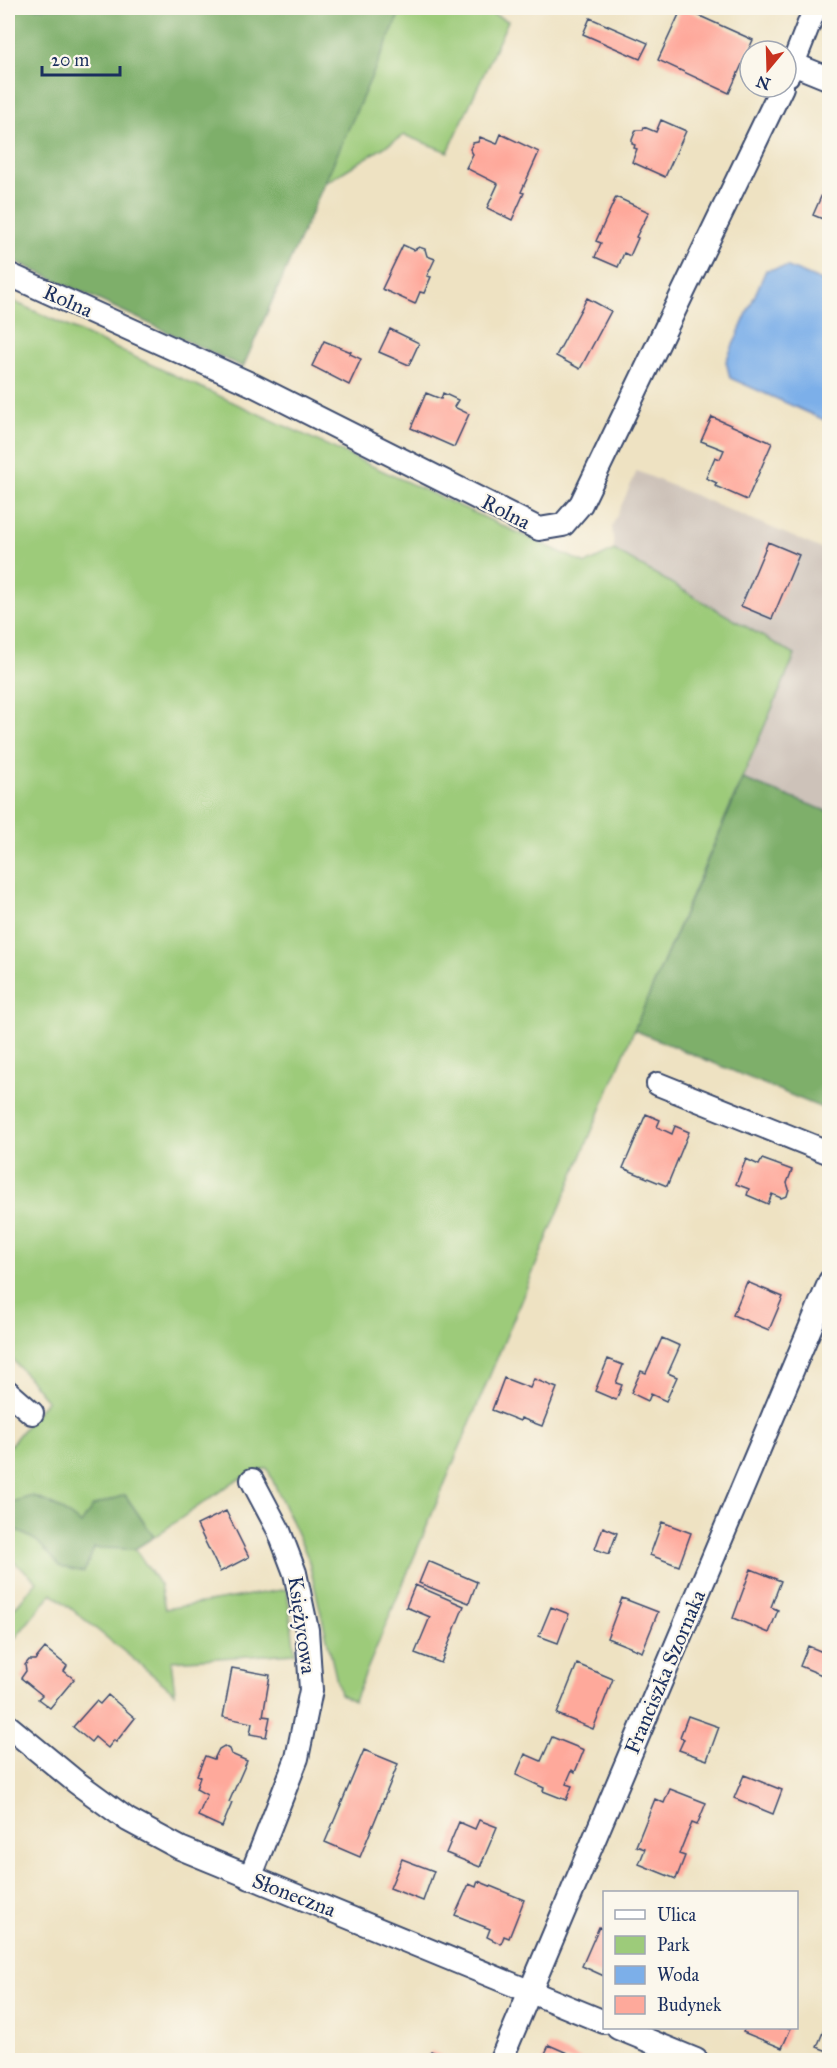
<svg xmlns="http://www.w3.org/2000/svg" width="837" height="2068" font-family="'IM FELL Great Primer',serif">
	<style>
		.industrial { fill: #cdc2b9 }
		.green { fill: #9dcb7a; stroke: #5c7d6c; stroke-width: 1.5 }
		.forest { fill: #7eaf6a; stroke: #4c6f64; stroke-width: 1.5 }
		.water { fill: #7cafe9; stroke: #4c6fa4; stroke-width: 1.5 }
		.building { fill: #fea99b }
		.lines { fill: none; stroke-linecap: round; stroke-linejoin: round }
		.minor-casing { stroke: #3b4a6d; stroke-width: 26 }
		.minor { stroke: #fff; stroke-width: 22 }
		.labels { text-anchor: middle; dominant-baseline: central; stroke-width: 4.5; stroke-linejoin: round; paint-order: stroke }
		.street-label { font-size: 21px; fill: #1b2f5e; stroke: #fbf7ec }
	</style>
	<rect width="100%" height="100%" fill="#fbf7ec"/>
	<filter id="ink" filterUnits="userSpaceOnUse"><feTurbulence type="fractalNoise" baseFrequency=".0167" numOctaves="2"/><feDisplacementMap in="SourceGraphic" scale="12" xChannelSelector="R" yChannelSelector="G"/><feConvolveMatrix kernelMatrix="1 2 1 2 8 2 1 2 1" color-interpolation-filters="sRGB"/></filter>
	<filter id="wash" filterUnits="userSpaceOnUse"><feTurbulence type="fractalNoise" baseFrequency=".008" numOctaves="4" result="noise"/><feDisplacementMap in="SourceGraphic" scale="24" xChannelSelector="R" yChannelSelector="G"/><feGaussianBlur stdDeviation="1.35" result="paint"/><feColorMatrix in="noise" values="0 0 0 0 0 0 0 0 0 0 0 0 0 0 0 0 0 1.4 0 .05"/><feComposite in="paint" operator="in"/></filter>
	<g filter="url(#wash)">
		<rect width="100%" height="100%" fill="#eee2c2"/>
		<!-- industrial -->
		<path class="industrial" d="M637,471L829,552V812L743,779L795,655L614,550L612,526Z"/>
		<!-- green -->
		<path class="green" d="M402,8H479L508,21L448,152L404,135L323,184Z
			M8,299L586,564L614,550L795,655L634,1030L354,1701L340,1694L308,1558L267,1468L235,1481L154,1537L125,1495L81,1524L59,1508L33,1496L8,1503V1448L47,1400L8,1354Z
			M13,1528L37,1541L61,1567L84,1572L94,1548L135,1549L160,1585L165,1609L287,1589L295,1653L171,1661L175,1693L52,1593L8,1647V1616L37,1581L8,1557V1532Z"/>
		<!-- forest -->
		<path class="forest" d="M8,8H402L243,367L8,258Z
			M743,779L829,812V1111L634,1030Z
			M125,1495L154,1537L135,1549L94,1548L84,1572L61,1567L37,1541L13,1528L8,1532V1503L33,1496L59,1508L81,1524L93,1506Z"/>
		<!-- water -->
		<path class="water" d="M788,267L829,284V422L730,378L726,361L766,270Z"/>
		<g id="blocks">
			<!-- building -->
			<path class="building" d="M682,8L753,40L729,93L658,60Z
				M590,18L648,43L640,59L583,34Z
				M661,120L686,131L665,177L632,162L637,149L634,148L635,145L632,144V140L636,130H643L644,127L656,132Z
				M501,134L539,152L521,192L524,193L512,220L487,208L498,184L466,168L473,154L470,149L473,143L478,142L480,137L497,144Z
				M830,176V222L813,215Z
				M616,197L649,212L636,237L638,238L630,256L624,253L618,267L595,257L601,243L596,241Z
				M403,245L414,250L419,247L425,249L427,256L435,259L427,276L431,277L424,293L420,292L415,304L382,289Z
				M587,298L611,311L580,369L556,356Z
				M390,329L419,343L409,365L379,352Z
				M324,341L351,352L350,354L361,359L349,385L312,366Z
				M426,393L441,399L443,393L458,400L454,407L469,414L454,447L411,428Z
				M712,417L772,443L747,500L715,486L717,483L706,478L715,457L720,459L724,450L701,441Z
				M768,542L799,555L772,619L741,606Z
				M646,1114L660,1120L657,1127L672,1134L675,1126L689,1132L667,1186L623,1168Z
				M746,1159L759,1165L762,1159L792,1170L787,1183L789,1189L787,1196L781,1198L772,1194L768,1204L747,1195L749,1189L736,1184Z
				M747,1282L783,1297L769,1330L733,1315Z
				M662,1338L680,1346L668,1373L677,1377L666,1401L651,1394L648,1401L631,1393L641,1371L646,1373Z
				M608,1359L623,1365L616,1383L622,1385L616,1400L595,1391Z
				M504,1378L530,1388L534,1379L557,1388L542,1426L521,1418L520,1421L492,1410Z
				M226,1511L249,1557L220,1572L197,1525Z
				M662,1522L691,1533L679,1566L650,1555Z
				M603,1527L617,1533L609,1554L595,1549Z
				M428,1561L477,1582L469,1603L419,1583Z
				M751,1569L781,1581L771,1607L778,1610L769,1633L733,1618Z
				M415,1585L464,1606L441,1663L415,1653L430,1617L406,1607Z
				M622,1598L658,1612L642,1652L607,1638Z
				M551,1607L569,1614L558,1643L539,1636Z
				M808,1646L830,1655V1669L827,1677L800,1666Z
				M45,1648L67,1666L64,1671L74,1679L50,1708L38,1699L42,1695L21,1678L26,1671L25,1665L29,1660H35Z
				M577,1664L613,1679L593,1729L557,1714Z
				M232,1668L270,1675L263,1716L270,1717L266,1737L250,1734L252,1723L223,1717Z
				M108,1695L135,1718L116,1742L114,1740L108,1748L95,1737L91,1742L73,1727L96,1701L100,1704Z
				M688,1716L719,1727L707,1760L679,1750L684,1739L680,1737Z
				M552,1737L584,1750L575,1772L572,1770L566,1784L572,1786L566,1800L543,1791L544,1788L516,1775L525,1754L541,1761Z
				M224,1746L229,1749L231,1754L247,1761L229,1802L232,1803L222,1827L198,1816L207,1795L196,1789L200,1777L197,1775L205,1756L214,1759L219,1749Z
				M364,1750L398,1764L360,1857L325,1842Z
				M744,1775L782,1790L773,1814L734,1798Z
				M670,1789L706,1803L697,1825L692,1823L685,1839L679,1854L685,1856L676,1879L639,1864L645,1849L636,1846L655,1799L664,1803Z
				M479,1820L497,1827L480,1867L446,1853L459,1822L475,1829Z
				M402,1859L434,1871L423,1901L390,1888Z
				M478,1881L524,1900L509,1938L504,1936L501,1944L487,1937L490,1929L455,1915L469,1884L476,1887Z
				M599,1927L604,1930V1976L582,1966Z
				M829,2017H830V2052L817,2047Z
				M745,2028H791L782,2048L743,2032Z
				M549,2045L581,2059L580,2060H542Z
				M431,2051L445,2057L444,2060H427Z"/>
		</g>
	</g>
	<g filter="url(#ink)">
		<use href="#blocks" fill-opacity="0" stroke="#3b4a6d" stroke-width="1.5"/>
		<g class="lines">
			<defs>
				<path id="minor" d="M793,64L815,8
					M788,75L793,64L830,79
					M8,274L253,385L539,529L563,525L581,504L782,87
					M658,1084L830,1153
					M8,1392L32,1413
					M8,1726L76,1782L128,1820L180,1848L604,2022
					M250,1878L297,1758L311,1690L307,1630L295,1573L279,1531L252,1480
					M618,2028L696,2060
					M501,2060L830,1281"/>
			</defs>
			<!-- minor casing -->
			<use href="#minor" class="minor-casing"/>
			<!-- minor -->
			<use href="#minor" class="minor"/>
		</g>
	</g>
	<g class="labels">
		<!-- street labels -->
		<g class="street-label">
			<text transform="translate(68 301) rotate(24)">Rolna</text>
			<text transform="translate(506 512) rotate(27)">Rolna</text>
			<text transform="translate(302 1625) rotate(82)">Księżycowa</text>
			<text transform="translate(665 1672) rotate(-67)">Franciszka Szornaka</text>
			<text transform="translate(294 1895) rotate(21)">Słoneczna</text>
		</g>
	</g>
	<!-- margin -->
	<rect width="837" height="2068" fill="none" stroke="#fbf7ec" stroke-width="30"/>
	<!-- legend -->
	<rect x="603" y="1891" width="195" height="138" fill="#fbf7ec" stroke="#a1a7b3" stroke-width="1.5"/>
	<rect x="615" y="1910" width="30" height="9" fill="#ffffff" stroke="#a1a7b3" stroke-width="1.5"/>
	<text x="657" y="1921" font-size="18" fill="#1b2f5e">Ulica</text>
	<rect x="615" y="1936" width="30" height="18" fill="#9dcb7a" stroke="#a1a7b3" stroke-width="1.5"/>
	<text x="657" y="1951" font-size="18" fill="#1b2f5e">Park</text>
	<rect x="615" y="1966" width="30" height="18" fill="#7cafe9" stroke="#a1a7b3" stroke-width="1.5"/>
	<text x="657" y="1981" font-size="18" fill="#1b2f5e">Woda</text>
	<rect x="615" y="1996" width="30" height="18" fill="#fea99b" stroke="#a1a7b3" stroke-width="1.5"/>
	<text x="657" y="2011" font-size="18" fill="#1b2f5e">Budynek</text>
	<!-- north arrow -->
	<g transform="translate(768 69) rotate(199)"><circle r="28" fill="#fbf7ec" stroke="#a1a7b3" stroke-width="1.5"/>
	<path d="M0-4.5L10 22L0 15L-10 22Z" fill="#c8321e"/>
	<text y="-9" font-size="16" font-weight="bold" text-anchor="middle" fill="#1b2f5e">N</text>
	</g>
	<!-- scale -->
	<path d="M42 66v9h78v-9" fill="none" stroke="#1b2f5e" stroke-width="3"/>
	<text x="51" y="66" font-size="18" fill="#1b2f5e" stroke="#fbf7ec" stroke-width="4.5" paint-order="stroke">20 m</text>
</svg>
